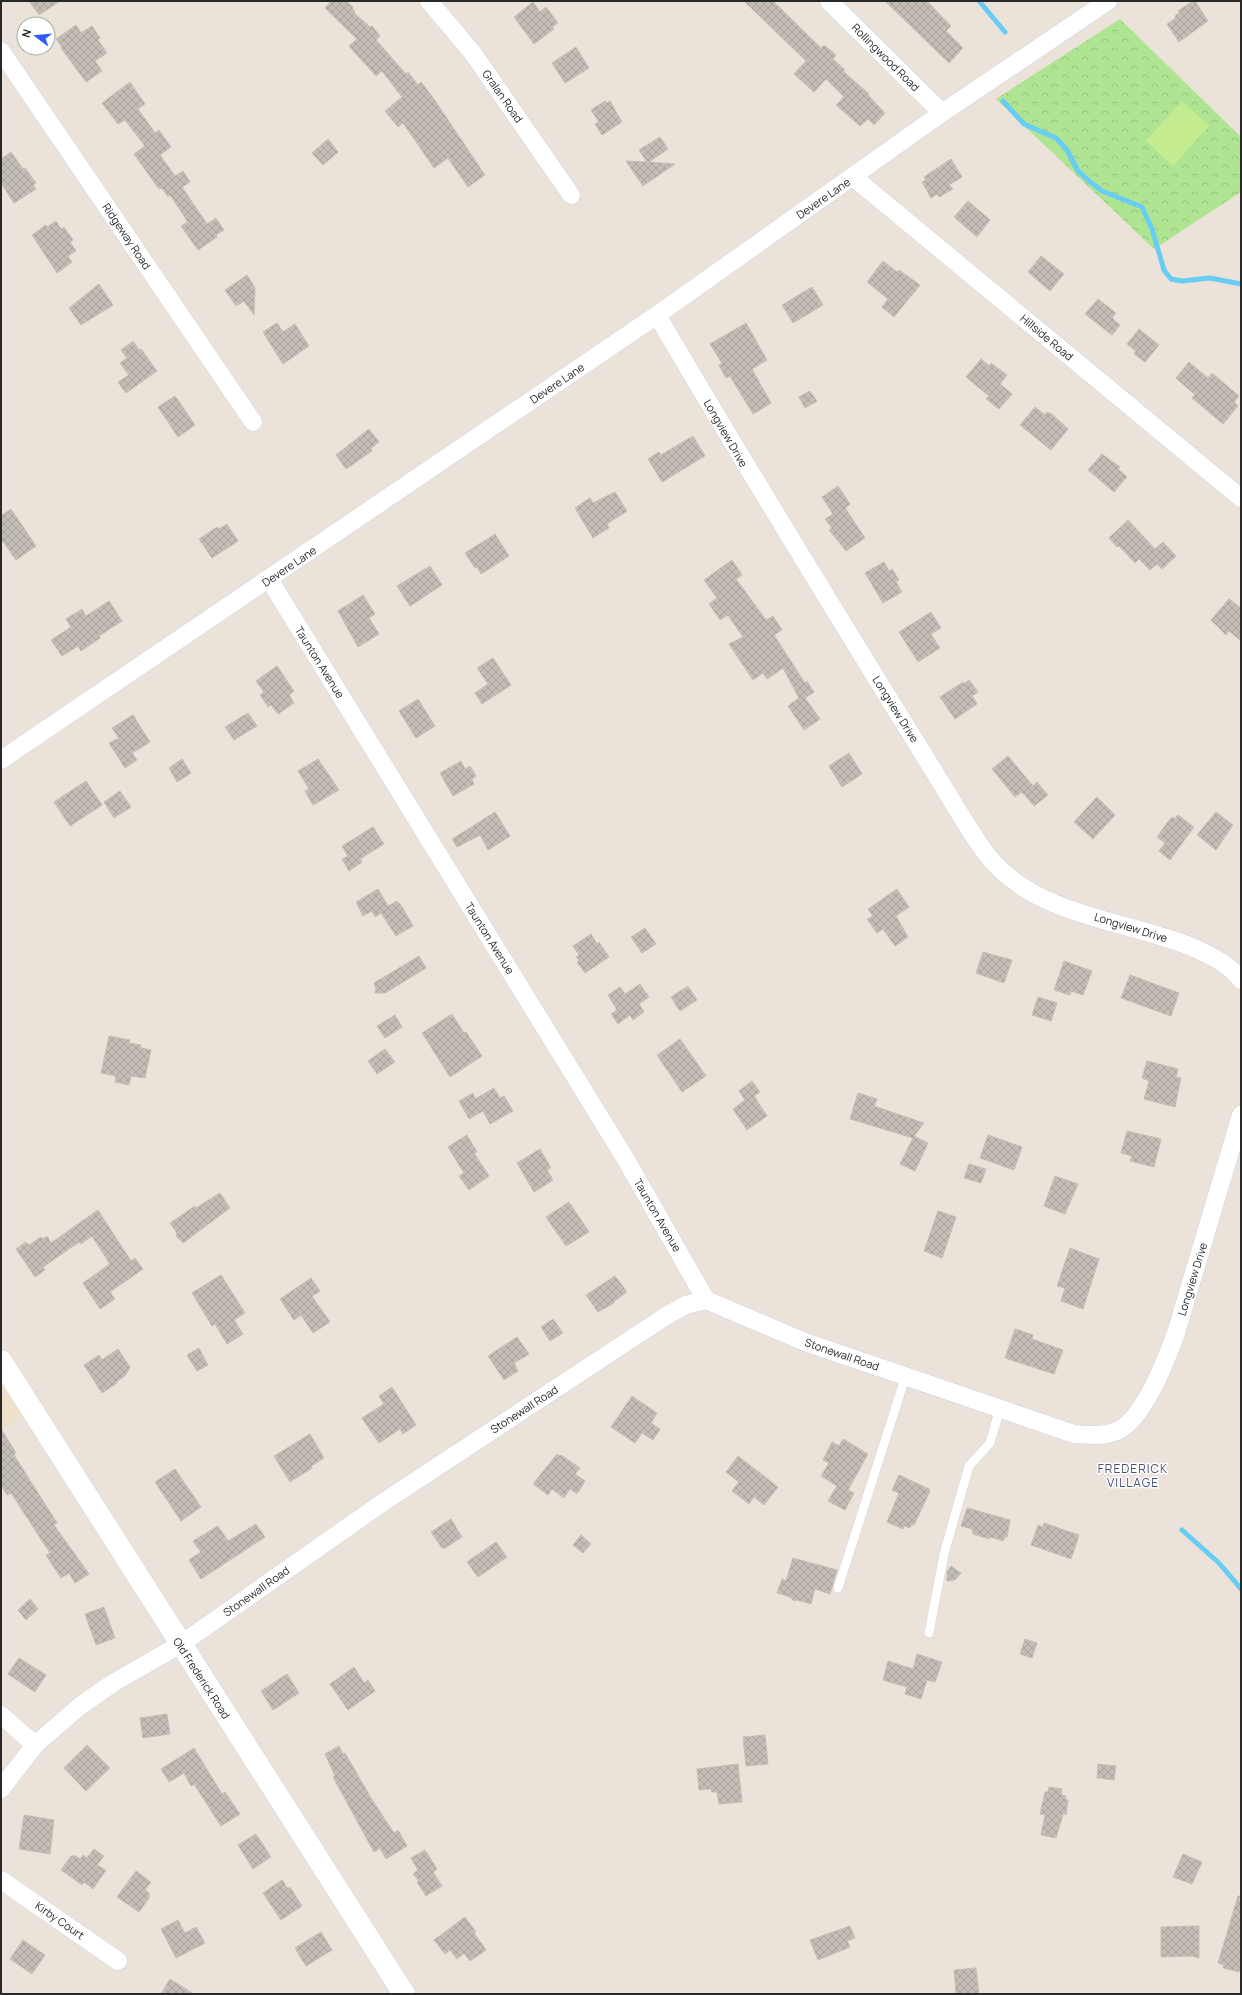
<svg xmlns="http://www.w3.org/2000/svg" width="1242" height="1995" font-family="Manrope,sans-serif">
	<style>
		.education { fill: #eee1c7 }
		.park { fill: url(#park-crowns) }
		.pitch { fill: #c4ec8e }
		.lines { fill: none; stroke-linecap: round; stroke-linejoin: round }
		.stream { stroke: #68cdf2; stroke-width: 5 }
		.building { fill: url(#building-cross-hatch); stroke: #c6bfb3 }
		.lane-casing { stroke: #ced2e2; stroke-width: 10 }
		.street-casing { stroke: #ced2e2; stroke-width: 19 }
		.secondary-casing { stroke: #ced2e2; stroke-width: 23 }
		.lane { stroke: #fff; stroke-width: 9 }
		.street { stroke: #fff; stroke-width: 18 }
		.secondary { stroke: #fff; stroke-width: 22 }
		.labels { text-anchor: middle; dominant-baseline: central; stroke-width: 3; stroke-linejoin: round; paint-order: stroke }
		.street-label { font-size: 11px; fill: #282828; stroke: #fff }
		.neighbourhood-label { font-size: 12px; letter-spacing: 1px; fill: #48517a; stroke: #fff }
	</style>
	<defs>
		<pattern id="park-crowns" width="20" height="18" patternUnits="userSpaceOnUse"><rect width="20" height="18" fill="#afe493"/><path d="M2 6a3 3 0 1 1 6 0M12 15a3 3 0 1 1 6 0" fill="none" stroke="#97c47f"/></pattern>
		<pattern id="building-cross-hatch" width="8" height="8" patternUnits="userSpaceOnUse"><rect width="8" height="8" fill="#c3bdb6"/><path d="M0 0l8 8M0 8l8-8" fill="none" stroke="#a8a29c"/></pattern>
	</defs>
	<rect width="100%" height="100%" fill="#ebe3d9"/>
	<!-- education -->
	<path class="education" d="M1,1380L23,1414L1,1430Z"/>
	<!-- park -->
	<path class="park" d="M1120,19L1241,137V192L1154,249L996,99Z"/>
	<!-- pitch -->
	<path class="pitch" d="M1182,101L1209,126L1173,166L1146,141Z"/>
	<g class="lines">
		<!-- stream -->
		<path class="stream" d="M979,1L1005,32
			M1003,101L1024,124L1056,138L1067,150L1078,171L1089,181L1102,191L1142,207L1152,229L1164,270L1171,279L1182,281L1210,278L1241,284
			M1182,1530L1219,1563L1241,1589"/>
	</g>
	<!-- building -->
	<path class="building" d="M29,1H60L39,15Z
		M331,1H346L353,7L352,8L355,12L354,13L370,27L372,26L380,36L376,40L406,74L408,72L418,85L421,82L434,99L485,175L468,187L448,158L434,168L403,123L398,127L385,111L402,97L382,71L376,76L349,46L357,39L325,8Z
		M744,1H773L821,48L824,45L836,55L833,59L845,70L843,71L869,94L868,95L885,113L874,125L868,119L860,126L836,105L844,97L826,79L814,92L794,74L806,61Z
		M885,1H927L951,26L946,31L963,48L949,63Z
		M1193,1H1195L1208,21L1179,42L1167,24L1176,18L1175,16L1180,12L1178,11Z
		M533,2L540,12L546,7L558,23L552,27L554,29L534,44L514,17Z
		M76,25L81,33L92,26L100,38L98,40L107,53L95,61L102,71L86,82L61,48L62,47L56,39Z
		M576,47L589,68L565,83L552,63Z
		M130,82L145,104L138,109L155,133L159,130L171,147L160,155L175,176L183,171L190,182L182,187L207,224L216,218L224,230L216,235L217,237L198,250L181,226L188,222L170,195L168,197L162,188L159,189L134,154L145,146L125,120L118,124L102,103Z
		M605,101L607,103L610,101L622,122L602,135L595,124L599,122L591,110Z
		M660,137L668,149L649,162L675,164L643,186L626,161L647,162L639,150Z
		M328,139L338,152L323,165L312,153Z
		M11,152L23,169L25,168L36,183L33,185L36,189L14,203L1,183V159Z
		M951,159L962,177L949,185L953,189L939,197L937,194L931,198L922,182L926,180L924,177Z
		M968,201L990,220L977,237L954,217Z
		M56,221L61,229L64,227L73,240L70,242L76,251L68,256L72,262L57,273L32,235L46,225L47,227Z
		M1041,256L1064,274L1050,291L1028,272Z
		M883,261L897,272L899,270L920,285L894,317L882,307L888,299L867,282Z
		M247,275L255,288L254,315L244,301L236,306L225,290Z
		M99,284L113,305L81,325L69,308Z
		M812,287L823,305L793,323L782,305Z
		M1098,299L1116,313L1112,318L1120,325L1112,335L1085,314Z
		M277,323L283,332L295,324L309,346L283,364L263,332Z
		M746,323L767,360L752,369L771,403L753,414L730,376L726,378L719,365L722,363L710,344Z
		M1139,329L1159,345L1145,362L1134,354L1136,351L1127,344Z
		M133,341L139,350L141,349L157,371L126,393L118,382L129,375L120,363L127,358L121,350Z
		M981,359L989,366L991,363L1007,375L1000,384L1012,394L999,409L986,399L989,396L966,377Z
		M1189,362L1208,378L1212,373L1239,396L1234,402L1238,406L1223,424L1192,398L1195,395L1176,378Z
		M810,391L817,401L805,408L799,397Z
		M175,396L195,425L178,437L158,407Z
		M1035,407L1045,415L1047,412L1052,414L1068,429L1051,450L1020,425Z
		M369,429L379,442L371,448L372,451L346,469L336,455Z
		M693,436L705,456L662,482L648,459L659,452L661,455Z
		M1102,454L1120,467L1118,469L1127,477L1114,492L1088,470Z
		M838,486L850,504L845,508L865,538L846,551L829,530L832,528L825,519L833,514L822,497Z
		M615,492L627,511L607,524L609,528L593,538L575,508L590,498L593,503Z
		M11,509L36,546L16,560L1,539V516Z
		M1128,520L1155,549L1163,542L1176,556L1162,569L1157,564L1150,570L1139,559L1135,563L1119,546L1117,547L1109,538Z
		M227,524L238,541L212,558L199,539L217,527L219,529Z
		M495,534L509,556L481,574L477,567L475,568L465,553Z
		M732,560L742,575L736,579L766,620L773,616L782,630L774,635L805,683L807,681L814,692L805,698L820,719L804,730L788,706L799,698L783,668L767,679L763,673L753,680L729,644L743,637L728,615L720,620L709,604L717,598L704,580Z
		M884,562L889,571L892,569L899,580L896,582L902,592L883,603L865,573Z
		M430,566L442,585L410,606L397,586Z
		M363,595L375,614L369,618L379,634L358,647L338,611Z
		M1229,599L1241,608V641L1229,631L1226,635L1211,620Z
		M109,601L122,621L99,636L100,638L81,651L78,646L62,656L51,640L71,627L66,619L82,609L86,616Z
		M931,612L941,628L931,634L940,648L918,662L899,632Z
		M493,658L511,685L482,704L475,693L488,684L477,668Z
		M277,666L294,691L289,695L294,703L278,714L271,705L268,707L260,695L264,692L256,681Z
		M969,680L978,692L972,696L977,704L955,719L940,697L963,682L964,684Z
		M418,699L435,726L416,738L399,711Z
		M248,713L257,726L234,740L225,727Z
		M133,715L150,742L132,753L137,760L125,768L109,743L119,738L112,728Z
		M849,753L862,774L842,787L829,766Z
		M1008,756L1033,786L1037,782L1048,795L1034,806L1022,792L1015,797L992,769Z
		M182,759L191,773L177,782L169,768Z
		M318,759L339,790L313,805L305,791L309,789L298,771Z
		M461,761L465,769L470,766L476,776L472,779L474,784L453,796L440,773Z
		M86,781L102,805L70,826L54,802Z
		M120,791L131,807L114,818L104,802Z
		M1097,797L1115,815L1093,839L1074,822Z
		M495,812L510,836L488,850L480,835L457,847L452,839Z
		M1216,812L1233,825L1216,850L1197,835Z
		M1178,815L1194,827L1170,860L1159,851L1165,843L1157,837L1170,819L1173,817L1175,819Z
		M373,827L384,844L360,859L362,862L349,871L342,859L348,856L342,846Z
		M378,889L388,906L397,901L401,905L413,926L396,936L381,913L375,917L372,911L363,916L356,902Z
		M897,889L909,907L896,916L908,937L895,946L883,929L877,933L867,919L873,916L868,909Z
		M645,928L656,944L642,953L631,937Z
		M591,934L597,944L599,942L609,957L585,973L577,962L579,960L576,957L579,955L573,946Z
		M983,952L1012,960L1004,983L976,973Z
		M419,956L426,968L385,993H375L376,988L374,983Z
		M1064,961L1092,971L1083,995L1071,991L1070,995L1054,990Z
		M1130,975L1179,993L1171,1016L1121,998Z
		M640,984L649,997L639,1004L644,1012L633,1020L630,1015L618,1024L611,1014L617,1010L608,995L620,987L625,994Z
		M688,986L697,1000L680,1011L671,997Z
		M1038,997L1057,1003L1051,1021L1032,1015Z
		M452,1014L464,1033L466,1032L482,1056L450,1077L422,1033Z
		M395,1015L402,1027L385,1038L377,1026Z
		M109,1036L130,1040L129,1043L141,1045V1048L151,1050L145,1078L131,1076L129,1085L115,1082L116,1076L101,1073Z
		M680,1039L706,1076L682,1092L657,1055Z
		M385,1049L395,1062L377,1074L368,1061Z
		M1147,1061L1178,1069L1176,1077L1181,1078L1175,1107L1144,1099L1149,1081L1142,1078Z
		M752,1081L760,1092L754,1096L767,1116L747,1130L733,1109L745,1100L739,1091Z
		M494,1088L500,1098L504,1096L513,1111L490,1124L483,1111L469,1119L459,1101L473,1093L475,1099Z
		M858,1093L877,1099L874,1106L924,1123L914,1136L928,1143L915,1171L900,1164L913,1138L850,1119Z
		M1127,1131L1161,1139L1154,1167L1130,1161L1132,1156L1121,1153Z
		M467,1135L477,1152L474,1153L489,1176L469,1190L459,1176L464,1173L448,1147Z
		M988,1135L1022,1147L1014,1170L980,1158Z
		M540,1149L551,1168L547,1170L553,1180L534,1192L517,1163Z
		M969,1164L986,1169L981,1183L964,1178Z
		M1055,1176L1078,1184L1065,1214L1044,1206Z
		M220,1193L230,1208L183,1243L176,1236L177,1233L170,1223L195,1206L196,1208Z
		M569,1202L589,1232L566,1246L546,1217Z
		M98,1210L131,1261L135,1258L143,1269L110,1292L115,1299L100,1309L83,1283L110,1264L92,1236L81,1244L79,1242L43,1267L45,1270L35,1277L16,1249L26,1242L29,1245L41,1237L43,1239L47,1236L51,1243Z
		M938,1211L956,1217L942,1258L924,1251Z
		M1070,1248L1099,1259L1083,1309L1061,1301L1065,1288L1057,1286Z
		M221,1275L245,1313L234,1320L243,1334L227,1344L215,1324L212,1326L192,1293Z
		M615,1276L627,1292L613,1302L614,1303L598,1312L586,1295Z
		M311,1278L320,1291L312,1296L330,1322L313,1333L301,1315L294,1320L280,1299Z
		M553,1319L563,1333L550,1341L541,1327Z
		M1015,1329L1033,1335L1032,1339L1063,1350L1054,1374L1005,1358Z
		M517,1337L529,1354L514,1363L518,1371L504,1380L488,1356Z
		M199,1348L208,1365L197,1371L187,1355Z
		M118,1349L130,1367L125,1376L116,1382L117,1383L102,1393L84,1365L99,1355L102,1360Z
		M392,1387L416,1425L403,1434L400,1429L379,1443L362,1418L384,1404L379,1396Z
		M632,1396L657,1413L651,1423L660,1429L653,1440L642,1433L635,1443L611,1427Z
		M1,1429L16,1453L14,1455L57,1523L54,1525L89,1574L75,1583L69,1573L61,1578L46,1555L50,1553L11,1493L7,1495L1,1485Z
		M310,1434L324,1458L311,1466L312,1468L290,1482L274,1456Z
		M843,1439L868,1454L848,1490L854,1493L845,1510L828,1501L837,1486L821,1476L829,1463L823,1460L832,1442L839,1446Z
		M557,1454L560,1456L561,1455L580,1468L575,1474L585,1481L577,1494L570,1489L564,1498L552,1489L548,1495L533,1484Z
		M738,1456L778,1487L764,1505L754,1497L749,1504L732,1491L739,1482L726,1472Z
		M175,1469L201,1507L181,1521L155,1482Z
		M899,1475L929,1489L930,1491L914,1525L912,1524L910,1528L904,1526L903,1529L887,1522L899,1493L892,1490Z
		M967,1508L1010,1520L1007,1537H1005L1003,1541L990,1537L989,1539L973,1534L972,1529L961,1526Z
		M451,1519L462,1537L445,1548H442L431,1532Z
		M1044,1523L1079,1535L1071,1559L1031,1545L1038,1525L1043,1527Z
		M256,1524L265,1537L201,1579L189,1560L201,1552L193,1541L218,1526L228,1541Z
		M581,1535L591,1544L583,1553L573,1545Z
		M496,1542L507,1557L478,1577L467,1562Z
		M793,1558L837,1570L830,1594L815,1589L811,1604L797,1600L794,1601L790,1597L777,1593L782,1579L786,1581Z
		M951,1566L961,1573L955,1580L947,1581V1572Z
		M30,1599L38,1609L26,1620L18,1610Z
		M104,1607L115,1638L96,1645L85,1614Z
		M1025,1639L1037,1643L1032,1658L1020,1654Z
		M917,1654L942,1662L935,1682L927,1680L921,1699L905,1694L907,1687L883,1680L888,1661L913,1669Z
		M19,1658L46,1675L35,1692L8,1674Z
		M354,1667L364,1683L368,1680L375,1691L348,1710L330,1684Z
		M287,1674L299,1693L273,1710L261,1691Z
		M167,1714L170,1734L143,1738L140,1718Z
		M765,1735L768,1764L746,1766L743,1737Z
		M87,1745L110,1768L86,1791L64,1768Z
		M339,1746L343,1754L345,1753L371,1798L394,1833L398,1830L407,1846L386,1859L380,1848L374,1852L333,1777L335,1776L325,1754Z
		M194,1748L222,1794L225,1792L240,1814L221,1826L194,1784L191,1786L184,1773L169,1782L161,1769Z
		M738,1764L742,1802L719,1804L717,1792H712L711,1789L699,1790L697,1769Z
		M1098,1764L1116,1766L1114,1780L1097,1778Z
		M1049,1787L1062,1789L1061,1795L1066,1796L1065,1799L1068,1800L1066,1815L1063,1814L1056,1838L1041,1835L1045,1815L1040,1814L1045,1792H1048Z
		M24,1815L54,1820L50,1854L19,1849Z
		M256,1834L271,1857L253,1869L238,1845Z
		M94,1849L104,1856L97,1865L106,1870L93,1889L84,1882L82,1885L61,1870L71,1856H76L80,1859L83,1855L87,1858Z
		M425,1850L437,1869L433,1872L442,1886L426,1896L417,1882L419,1881L413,1874L418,1870L411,1858Z
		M1183,1854L1202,1862L1192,1884L1173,1877Z
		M136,1871L151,1882L145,1890L149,1893V1898L139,1912L117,1897Z
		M282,1880L288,1889L290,1887L302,1906L281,1920L263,1893Z
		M1238,1896H1241V1965L1239,1972L1223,1968L1224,1965L1218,1963Z
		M465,1917L476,1932L474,1933L486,1950L470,1961L464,1953L457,1959L450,1950L445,1954L434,1940Z
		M178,1920L185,1933L196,1927L205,1943L176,1958L161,1929Z
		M850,1926L855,1938L847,1941L850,1947L818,1960L810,1940Z
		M1199,1926V1958L1192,1956L1161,1957V1927Z
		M321,1932L332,1950L306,1966L295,1948Z
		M23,1940L45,1955L32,1974L10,1959Z
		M976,1968L979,1994H956L954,1970Z
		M170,1979L194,1994H161Z"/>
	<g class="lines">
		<defs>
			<path id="lane" d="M838,1588L906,1375
				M929,1633L944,1554L969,1466L990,1443L1000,1408"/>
			<path id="street" d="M429,1L472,52L571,195
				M829,1L942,113
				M1,51L253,422
				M853,177L1241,498
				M657,315C734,447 814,577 894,707C915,740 935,773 955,806C969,828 982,852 1001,870C1050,917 1130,922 1192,947C1211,956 1228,963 1241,980
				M269,579L625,1158L706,1300
				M1,760L657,315L942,113L1108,1
				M1,1715L35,1745
				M1,1789L35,1745L80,1706L113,1683L181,1644L382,1503L666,1316L686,1305L706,1300L805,1342L1074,1434C1089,1435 1103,1437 1117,1431C1144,1419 1166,1360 1176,1333L1241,1115
				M1,1880L118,1961"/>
			<path id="secondary" d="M1,1361L404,1994"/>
		</defs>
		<!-- lane casing -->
		<use href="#lane" class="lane-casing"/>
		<!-- street casing -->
		<use href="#street" class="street-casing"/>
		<!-- secondary casing -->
		<use href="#secondary" class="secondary-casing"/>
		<!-- lane -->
		<use href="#lane" class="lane"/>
		<!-- street -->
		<use href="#street" class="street"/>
		<!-- secondary -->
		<use href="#secondary" class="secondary"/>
	</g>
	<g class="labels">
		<!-- street labels -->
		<g class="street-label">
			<text transform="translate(886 57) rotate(45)">Rollingwood Road</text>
			<text transform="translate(503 96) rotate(55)">Gralan Road</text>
			<text transform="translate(823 198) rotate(-35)">Devere Lane</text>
			<text transform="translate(127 236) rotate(56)">Ridgeway Road</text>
			<text transform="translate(1047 337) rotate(40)">Hillside Road</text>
			<text transform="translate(557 383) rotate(-34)">Devere Lane</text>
			<text transform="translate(726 433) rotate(60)">Longview Drive</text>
			<text transform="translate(289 566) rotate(-34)">Devere Lane</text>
			<text transform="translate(320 662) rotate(58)">Taunton Avenue</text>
			<text transform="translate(896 709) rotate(58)">Longview Drive</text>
			<text transform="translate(1131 927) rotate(17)">Longview Drive</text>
			<text transform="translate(490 938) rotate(58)">Taunton Avenue</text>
			<text transform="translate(658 1215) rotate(60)">Taunton Avenue</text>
			<text transform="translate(1192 1279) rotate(-73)">Longview Drive</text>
			<text transform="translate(842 1354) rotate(19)">Stonewall Road</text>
			<text transform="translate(524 1409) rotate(-33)">Stonewall Road</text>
			<text transform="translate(256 1591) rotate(-35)">Stonewall Road</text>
			<text transform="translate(202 1678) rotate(57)">Old Frederick Road</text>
			<text transform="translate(60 1920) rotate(35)">Kirby Court</text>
		</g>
		<!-- neighbourhood labels -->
		<g class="neighbourhood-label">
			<text x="1133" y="1468">FREDERICK<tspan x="1133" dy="14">VILLAGE</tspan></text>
		</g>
	</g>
	<!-- border -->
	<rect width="1242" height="1995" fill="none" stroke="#282828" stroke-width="4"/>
	<!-- north arrow -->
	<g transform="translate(36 36) rotate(286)"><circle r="19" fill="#ffffff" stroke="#a9a9a9"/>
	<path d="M0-3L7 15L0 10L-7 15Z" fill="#3259ff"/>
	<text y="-6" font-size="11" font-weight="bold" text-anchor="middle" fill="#282828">N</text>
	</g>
</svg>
